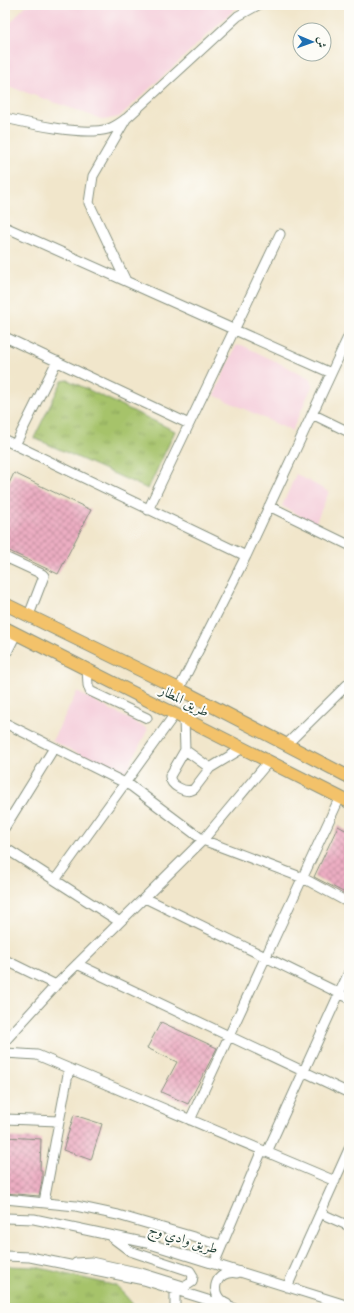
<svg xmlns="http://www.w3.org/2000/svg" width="354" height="1313" font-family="Vollkorn,Amiri,serif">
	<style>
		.built { fill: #f5cfdc }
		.park { fill: url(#park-tufts); stroke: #628050 }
		.building { fill: url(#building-cross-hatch) }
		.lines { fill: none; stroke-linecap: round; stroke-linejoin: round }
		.minor-casing { stroke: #889280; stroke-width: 11 }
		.major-casing { stroke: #889280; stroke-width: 14 }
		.minor { stroke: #fff; stroke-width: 9 }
		.major { stroke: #f3c26a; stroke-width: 12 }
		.labels { text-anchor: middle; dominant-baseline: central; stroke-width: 4; stroke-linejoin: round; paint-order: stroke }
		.street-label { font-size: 14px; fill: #1f3d34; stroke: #fdfcf7 }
	</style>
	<defs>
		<pattern id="park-tufts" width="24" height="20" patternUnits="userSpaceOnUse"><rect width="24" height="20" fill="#a6c36b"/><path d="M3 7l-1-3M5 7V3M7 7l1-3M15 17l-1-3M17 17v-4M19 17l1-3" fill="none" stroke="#87a059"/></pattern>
		<pattern id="building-cross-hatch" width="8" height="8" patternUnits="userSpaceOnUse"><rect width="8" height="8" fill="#ecadc2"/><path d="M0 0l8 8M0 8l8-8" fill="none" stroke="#bf8e9e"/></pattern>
	</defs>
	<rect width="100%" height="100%" fill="#fdfcf7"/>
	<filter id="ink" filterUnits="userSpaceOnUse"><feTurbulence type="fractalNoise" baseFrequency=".025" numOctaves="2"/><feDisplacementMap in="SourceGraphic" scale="8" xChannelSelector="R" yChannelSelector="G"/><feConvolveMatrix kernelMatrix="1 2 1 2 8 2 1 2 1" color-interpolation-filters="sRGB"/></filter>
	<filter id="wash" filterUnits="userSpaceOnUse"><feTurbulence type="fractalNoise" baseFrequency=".012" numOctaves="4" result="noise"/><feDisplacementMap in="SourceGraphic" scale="16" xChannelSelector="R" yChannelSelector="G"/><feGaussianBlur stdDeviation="0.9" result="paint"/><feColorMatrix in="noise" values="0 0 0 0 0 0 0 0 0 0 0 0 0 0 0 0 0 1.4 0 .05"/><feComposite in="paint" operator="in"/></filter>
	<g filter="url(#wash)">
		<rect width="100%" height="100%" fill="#f1e6cb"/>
		<!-- built -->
		<path class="built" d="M26,5H229L236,8L119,117L104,120L5,85V29Z
			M242,345L310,378L313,384L292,431L214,395L236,346Z
			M296,474L329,492L315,524L282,506Z
			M77,692L148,729L124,776L52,741Z"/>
		<!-- park -->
		<path class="park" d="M68,380L175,431L148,489L34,438L62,381Z
			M5,1266L36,1267L117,1286L136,1308H5Z"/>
		<g id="blocks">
			<!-- building -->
			<path class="building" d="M14,473L91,510L58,574L5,549V492Z
				M338,826L349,832V895L314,877Z
				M161,1022L217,1048L188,1104L161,1092L177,1062L147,1048Z
				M74,1115L102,1124L91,1160L63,1150Z
				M5,1137L41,1139L40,1170H42V1181L39,1196L5,1193Z"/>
		</g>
	</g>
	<g filter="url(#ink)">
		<use href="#blocks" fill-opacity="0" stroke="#889280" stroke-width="1"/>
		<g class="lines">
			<defs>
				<path id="minor" d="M5,118C31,124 83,136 108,129C115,127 121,122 127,118L238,16L258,5
					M5,227L331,373
					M126,281L89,203L93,176L126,119
					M5,337L189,424
					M312,414L349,432
					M5,440L246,556
					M15,445L57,361
					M269,506L349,545
					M148,510L280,234
					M5,557L42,574L44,576L29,615
					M5,656L16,634
					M87,669L88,685L90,691L147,718
					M179,689L246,556L349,335
					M184,719L185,750L210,768L243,748
					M5,723L131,786L203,840L303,878L349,903
					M286,745L349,683
					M185,750L170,776C169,785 186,794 194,789L210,768
					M5,827L54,748
					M5,848L120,922
					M55,880L175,714
					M145,898L349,998
					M5,960L56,985
					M77,964L349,1093
					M5,1041L56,985L203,840L269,761
					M5,1053L37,1055L335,1181
					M5,1119L59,1121
					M190,1120L340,797
					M267,1152L349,972
					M5,1199L76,1206L118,1215L221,1245
					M44,1202L69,1069
					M320,1213L349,1226
					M5,1218L34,1219L147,1243L349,1306
					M5,1256L30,1257L144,1280L233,1308
					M76,1263L91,1262L141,1273L183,1286H186L192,1282L193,1276L190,1271L130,1251L110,1236
					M214,1264L262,1150
					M287,1287L349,1149
					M175,1290V1308
					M227,1304C207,1295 215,1269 237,1273"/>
				<path id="major" d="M5,604L179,689L349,777
					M5,628L349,802"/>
			</defs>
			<!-- minor casing -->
			<use href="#minor" class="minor-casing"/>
			<!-- major casing -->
			<use href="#major" class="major-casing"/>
			<!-- minor -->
			<use href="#minor" class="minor"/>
			<!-- major -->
			<use href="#major" class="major"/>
		</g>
	</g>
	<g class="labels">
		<!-- street labels -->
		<g class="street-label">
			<text transform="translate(184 702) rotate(27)">طريق المطار</text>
			<text transform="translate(183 1240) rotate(17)">طريق وادي وج</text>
		</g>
	</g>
	<!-- margin -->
	<rect width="354" height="1313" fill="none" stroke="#fdfcf7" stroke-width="20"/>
	<!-- north arrow -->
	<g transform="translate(312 42) rotate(92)"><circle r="19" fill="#fdfcf7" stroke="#a4b0a9"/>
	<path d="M0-3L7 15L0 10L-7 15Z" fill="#1f6fb2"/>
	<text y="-6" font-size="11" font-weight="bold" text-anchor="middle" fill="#1f3d34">ش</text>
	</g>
</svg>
